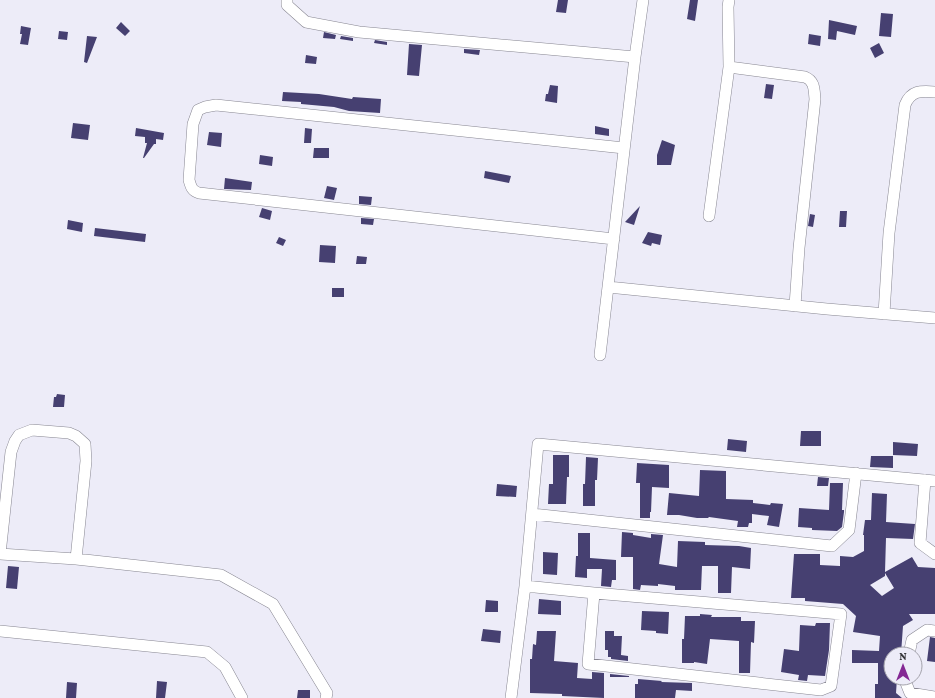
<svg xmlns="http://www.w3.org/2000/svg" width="935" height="698" font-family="'Crimson Pro',serif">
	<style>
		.building { fill: #464071; fill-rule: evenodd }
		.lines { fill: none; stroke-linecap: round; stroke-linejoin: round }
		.street-casing { stroke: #878691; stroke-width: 12 }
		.street { stroke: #fff; stroke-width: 11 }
	</style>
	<rect width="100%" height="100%" fill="#edecf8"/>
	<!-- building -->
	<path class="building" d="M558,0H568L566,13L556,12Z
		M690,0H698L695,21L687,19Z
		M881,13L893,14L891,37L879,36Z
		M829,20L857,26L855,35L837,31L836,40L828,39Z
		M121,22L130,31L125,36L116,28Z
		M21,26L31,28L28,45L20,44L22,34H20Z
		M59,31L68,32L67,40L58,39Z
		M324,32L336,35L335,39L323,38Z
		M809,34L821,36L820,46L808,44Z
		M87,36L97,37L87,63L84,62Z
		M341,36L353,38V41L340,39Z
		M375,40L387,42V45L374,43Z
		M879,43L884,53L875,58L870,48Z
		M409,44L422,45L419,76L407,75Z
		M464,49L480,50L479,55L464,53Z
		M306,55L317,57L316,64L305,63Z
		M766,84L774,85L772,99L764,98Z
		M550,85L558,86L557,103L545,101L546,94H548Z
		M283,92L319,94L352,99L353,97L381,99L380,113L349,111L334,107L301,104V102L282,101Z
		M73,123L90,125L88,140L71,138Z
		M595,126L609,129V136L595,134Z
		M136,128L164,133L163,140L156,139V144H154L144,158H143L147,143H145V137L135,136Z
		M305,128L312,129L311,143H304Z
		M209,132L222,133L221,147L207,145Z
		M662,140L675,145L671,165H657V155Z
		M314,148H329V158H313Z
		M260,155L273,157L272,166L259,164Z
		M485,171L511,176L509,183L484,178Z
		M225,178L252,182L251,190L224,189Z
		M327,186L337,188L334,200L324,198Z
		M359,196L372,197L371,205L359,204Z
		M640,206L634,225L625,222Z
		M262,208L272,211L270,220L259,217Z
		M840,211H847L846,227H839Z
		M810,214L815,215L813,227L808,226Z
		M361,218L374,219L373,225L361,224Z
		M68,220L83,223L82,232L67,229Z
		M95,228L146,234L145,242L94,236Z
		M648,232L662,235L660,245L652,243L651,246L642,243Z
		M279,237L286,240L283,246L276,243Z
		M320,245L336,246L335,263L319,262Z
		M357,256L367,257L366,264H356Z
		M332,288H344V297H332Z
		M57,394L65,395L64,407H53L54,397H56Z
		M801,431H821V446H800Z
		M728,439L747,441L746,452L727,450Z
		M893,442L918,444L917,456L893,455Z
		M553,455H569V477H567L566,504H548L549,484H553Z
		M871,456H893V468L870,467Z
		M586,457L598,458L597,480H595V506H583V484H585Z
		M637,463L669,465V488L652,487L651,512H650V518H640V483H636Z
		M700,470L726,471V499L753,500V503L770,505L771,503L783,504L779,527L767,525L769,516L752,514V523H749L748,527H737L738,521L709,517L708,518H697L679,515H667L669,493L699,496Z
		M818,477L829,478L828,486H817Z
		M830,483H843L842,510H844V512L842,527L837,531L812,530V528L798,527L799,508L829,510Z
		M497,484L517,486L516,497L496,496Z
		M872,493L887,494L886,522L915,524L913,539L886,538L885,572L912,557L918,567L935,568V614H909L913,620L903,626L901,654H891V678H897L896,693L902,698H875V684H878V663H852V650L879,651L880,636L853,632L856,616L843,604L805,601V598H791L794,554H820V565L840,566V556L853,557L864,551V535H863L865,520H871ZM885,573L894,588L882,596L870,585L885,576Z
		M622,532L633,533V535L651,538V534L663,535L659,564L677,567L678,541L705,542V545L739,546L751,548L750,569L732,567L731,593H718V566H702L701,590H675V586L658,584V586L641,585L640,590L633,589V557H621Z
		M578,533H590V558L616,560V580H612L611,587L601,586L602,569H587V578L575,577L576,556H578Z
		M543,552L558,553L557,575L543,574Z
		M8,566L19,567L17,589L6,588Z
		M539,599L561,601V615L538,614Z
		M486,600L498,601V612H485Z
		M642,611L669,612L668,634L656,633V631L641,630Z
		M700,614L712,615L711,617H741V621H755L754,643L751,642L750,673H739V641L710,639L707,664L694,662V663H682V639H684L685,616H700Z
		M816,623H830L829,650L825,676L808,675L807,681L798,680L799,675L781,672L784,649L799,651L800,625L815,626Z
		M483,629L501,631L500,643L481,641Z
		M537,631H556L554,661L578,663L577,678L592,679V672L604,673V698L562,696V694L530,693V659H532L533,644L536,645Z
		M605,631H614V636H622L621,655L628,656V661L611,659V657H608V650H605Z
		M930,637L935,638V662L927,661Z
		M610,674L629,676V677H610Z
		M638,679L662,681L661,682L692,683V691L676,690L675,698H635V684H638Z
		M157,681L167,682L165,698H156Z
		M67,682L77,683L76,698H66Z
		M298,690H310V698H297Z"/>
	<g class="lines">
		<defs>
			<path id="street" d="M287,0V5L306,22L359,32L635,57
				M729,67L805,77C815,81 814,90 815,99L799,248L795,306
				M709,216L729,67L728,7L729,0
				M614,239L199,193C192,191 191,187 189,180L193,124L198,110L205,107L216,105L624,148
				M608,287L827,309L935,318
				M884,314L889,233L905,105C911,90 921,91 935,92
				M600,355L635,57L643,0
				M925,480L920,543L935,554
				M532,514L832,546L849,530L856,473
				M0,554L76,559L221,575L273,604L327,693L326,698
				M0,554L11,452L15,441L19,435L32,430L69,433L76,436L85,444L86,461L76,559
				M525,586L594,593L841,614L831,686L821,690L588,664L594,593
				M0,631L207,652L225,667L242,698
				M909,654L912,640L927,630L935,631
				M904,678L910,693L935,697
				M511,698L525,586L538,444L935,481"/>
		</defs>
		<!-- street casing -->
		<use href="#street" class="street-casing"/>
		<!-- street -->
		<use href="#street" class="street"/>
	</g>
	<!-- north arrow -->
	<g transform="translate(903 666)"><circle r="19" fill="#edecf8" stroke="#a4a3ac"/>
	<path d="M0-3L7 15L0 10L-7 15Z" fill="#842894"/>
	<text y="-6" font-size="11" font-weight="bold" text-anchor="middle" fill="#36363a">N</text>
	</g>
</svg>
